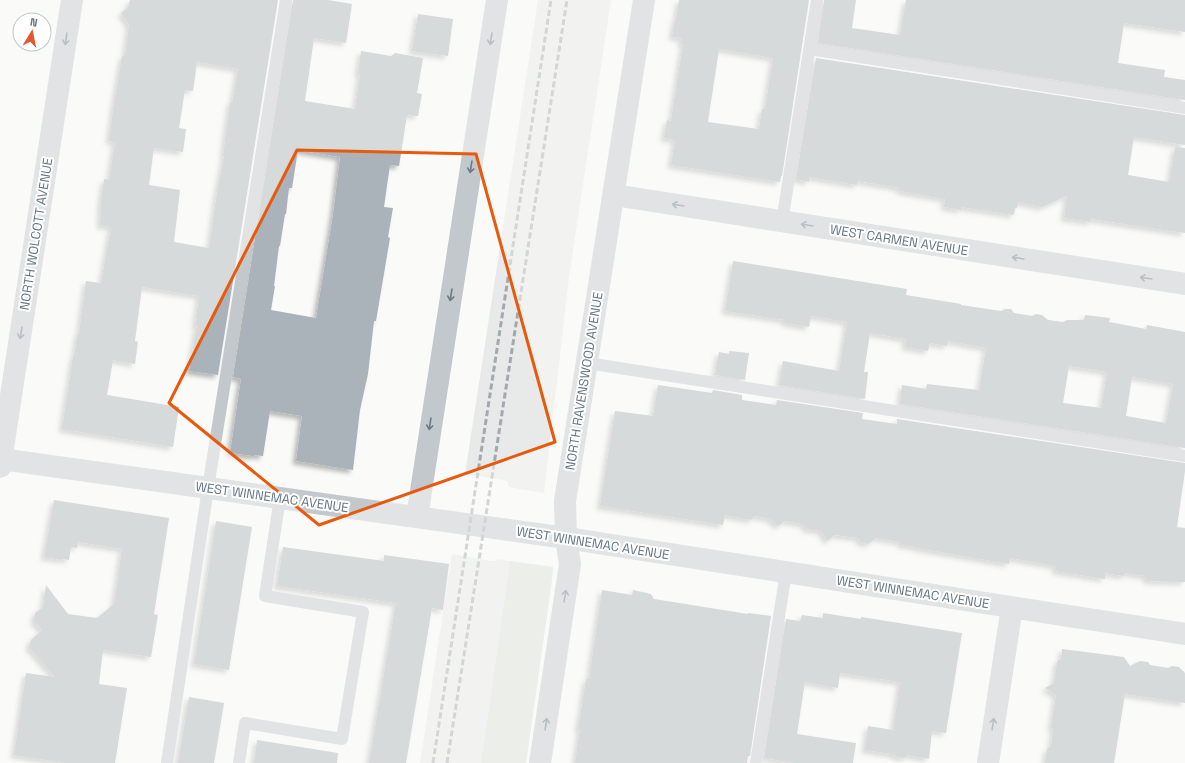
<svg xmlns="http://www.w3.org/2000/svg" width="1185" height="763" font-family="'Space Grotesk',sans-serif">
	<style>
		.built { fill: #e8e9e9 }
		.green { fill: #dadfd7 }
		.building { fill: #aab3b9; fill-rule: evenodd; filter: url(#shadow) }
		.lines { fill: none; stroke-linecap: round; stroke-linejoin: round }
		.service { stroke: #c3c8cc; stroke-width: 12 }
		.minor { stroke: #c3c8cc; stroke-width: 22 }
		.tertiary { stroke: #c3c8cc; stroke-width: 22 }
		.rail { stroke: #a2aab0; stroke-width: 3; stroke-dasharray: 6 3; stroke-linecap: butt }
		.oneway { stroke: #6a7a87 }
		.marked { fill: none; stroke: #e8590c; stroke-width: 3; stroke-linejoin: round }
		.labels { text-anchor: middle; dominant-baseline: central; stroke-width: 4; stroke-linejoin: round; paint-order: stroke }
		.street-label { font-size: 13px; fill: #657683; stroke: #fff }
	</style>
	<defs>
		<filter id="shadow"><feDropShadow dx="-3.5" dy="3.5" stdDeviation="2" flood-color="#0004"/></filter>
	</defs>
	<rect width="100%" height="100%" fill="#fafaf8"/>
	<!-- built -->
	<path class="built" d="M538,0H611L569,277L544,493L508,487V482L503,480L465,474Z
		M452,554L491,561H496L497,559L510,561L481,763H420Z"/>
	<!-- green -->
	<path class="green" d="M510,561L553,567L552,580L526,763H481Z"/>
	<!-- building -->
	<path class="building" d="M130,0H278L218,375L189,371L197,325H195L199,296L142,287L135,341L138,342L135,364L113,360L107,395L179,407L173,447L62,429L73,356H74L78,332L79,333L86,281L101,283L111,227L100,225L101,201L104,179L109,180L115,142L109,141L113,110L122,56H125L129,25L121,13L128,7ZM197,62L238,69L232,103L230,102L223,156H224L217,192L209,248L174,242L180,190L149,185L154,148L183,152L186,129L179,128L185,90L193,91Z
		M293,0H328L352,4L346,43L314,38L305,101L355,109L360,74H358L361,51L391,56L395,53L423,58L417,93L422,94L418,116L407,115L399,166L390,165L384,207L393,208L388,237L390,238L376,321H374L368,374L360,410L353,470L296,461L302,416L270,411L263,456L254,455V456L230,453L241,379L233,377ZM298,150L340,157L333,215L316,318L271,310L275,286H274L279,246H280L285,214H286L289,188H292Z
		M679,0H809L782,176H781L780,182L671,165L675,140L664,138L667,120L671,121L683,44H681L682,38L672,37L675,19L676,20ZM719,49L773,58L765,109H762L759,129L708,122Z
		M824,0H856L852,28L900,35L906,0H1185V32L1124,23L1118,63L1165,70L1164,77L1185,80V100L818,43Z
		M418,14L453,19L448,56L412,51Z
		M816,58L1185,115V145L1134,137L1128,175L1169,182L1175,147L1185,148V233L1091,219V222L1064,218L1067,196L1042,207L1018,202L1017,208H1015L1014,215L961,207V210L944,207L945,199L900,191V188L858,181L857,185L809,177V182L796,179Z
		M733,261L907,289L906,295L961,304V305L1001,311L1005,309H1011L1014,313L1032,316L1036,314L1042,315L1048,320L1063,322L1067,320H1084L1085,315L1110,318L1109,322L1146,329L1147,325L1185,332V448L900,404L902,385L926,389L927,384L979,390L986,348L948,341L947,346L930,343L928,351L905,347L906,339L870,333L864,372H868L865,399L779,385L783,361L839,371L847,322L811,316L809,327L785,323V320L725,311ZM1069,366L1107,372L1101,408L1063,403ZM1132,377L1173,384L1166,423L1126,416Z
		M729,351L749,353L745,380L715,375L719,352L729,354Z
		M658,385L712,393L713,390L742,395V400L776,405L777,400L863,413L862,419L897,424V419L1185,463V471L1177,527L1185,528V582L1148,581L1145,576L1126,573L1123,576L1105,573V579L1074,574L1055,571L1056,566L1010,558L1009,564L917,548V547L901,545V542L876,538L868,544L861,542L858,538L835,535L827,541L821,531L807,529L803,524L785,521L778,526L770,519L755,516L751,520L725,515L723,525L600,506L615,411L653,416Z
		M54,500L169,518L154,614L158,615L151,657L103,650L99,684L127,688L115,763H64L14,755L26,673L55,677L29,647L31,640L42,630L34,621L35,613L43,607L46,585L68,614L97,618L114,604L122,549L78,542L77,548L71,547L69,560L62,559V560L44,557Z
		M216,521L252,527L229,670L194,664Z
		M283,547L384,561V555L449,564L443,610L432,608L406,763H369L396,603L277,586Z
		M602,590L632,595L633,590L651,594L654,599L748,614V613L771,616L750,756H748L747,763H575L580,729H578L586,679H589Z
		M823,613L861,619V617L962,633L946,733L932,731L929,759L908,755L904,758L895,756L892,754L865,750L868,726L893,730L900,682L840,673L838,688L805,682L797,734L856,743L853,763H794L764,758L786,619L800,621L802,615L823,618Z
		M1062,649L1124,657L1130,666L1140,661L1148,662L1150,665L1168,668L1172,666L1179,667L1185,673V703L1125,694L1114,763H1045L1047,749L1051,746L1053,730L1051,727L1056,695L1045,688L1054,683L1057,661L1061,659Z
		M189,697L224,703L214,763H178Z
		M257,740L338,753L337,763H254Z"/>
	<g class="lines">
		<!-- service -->
		<path class="service" d="M809,49L1185,108
			M782,222L817,0
			M587,363L1185,456
			M167,763L208,488L286,0
			M239,763L245,723L342,739L363,612L265,596L280,498
			M756,763L786,572"/>
		<!-- minor -->
		<path class="minor" d="M614,195L1185,284
			M0,459L566,538L1185,634
			M0,467L72,0
			M417,517L497,0
			M988,763L1012,607"/>
		<!-- tertiary -->
		<path class="tertiary" d="M540,763L570,564L566,538L565,501L644,0"/>
		<!-- rail -->
		<path class="rail" d="M433,763L551,0
			M447,763L567,0"/>
	</g>
	<!-- one-way arrows -->
	<defs><path id="oneway-shaft" d="M-6 0H5M1.5-3L5.5 0L1.5 3" fill="none" stroke-width="1.6" stroke-linecap="round" stroke-linejoin="round"/></defs>
	<g class="oneway">
		<use href="#oneway-shaft" transform="translate(66 39) rotate(99)"/>
		<use href="#oneway-shaft" transform="translate(491 39) rotate(99)"/>
		<use href="#oneway-shaft" transform="translate(471 167) rotate(99)"/>
		<use href="#oneway-shaft" transform="translate(678 205) rotate(-171)"/>
		<use href="#oneway-shaft" transform="translate(807 225) rotate(-171)"/>
		<use href="#oneway-shaft" transform="translate(1018 258) rotate(-171)"/>
		<use href="#oneway-shaft" transform="translate(1146 278) rotate(-171)"/>
		<use href="#oneway-shaft" transform="translate(451 295) rotate(99)"/>
		<use href="#oneway-shaft" transform="translate(21 333) rotate(99)"/>
		<use href="#oneway-shaft" transform="translate(430 424) rotate(99)"/>
		<use href="#oneway-shaft" transform="translate(565 596) rotate(-81)"/>
		<use href="#oneway-shaft" transform="translate(546 724) rotate(-81)"/>
		<use href="#oneway-shaft" transform="translate(993 724) rotate(-81)"/>
	</g>
	<!-- marked area -->
	<path d="M0 0H1185V763H0ZM297,150L476,154L555,442L319,525L169,403Z" fill="#fafaf8" fill-opacity=".55" fill-rule="evenodd"/>
	<path class="marked" d="M297,150L476,154L555,442L319,525L169,403Z"/>
	<g class="labels">
		<!-- street labels -->
		<g class="street-label">
			<text transform="translate(36 234) rotate(-81)">NORTH WOLCOTT AVENUE</text>
			<text transform="translate(899 240) rotate(9)">WEST CARMEN AVENUE</text>
			<text transform="translate(584 381) rotate(-81)">NORTH RAVENSWOOD AVENUE</text>
			<text transform="translate(272 497) rotate(8)">WEST WINNEMAC AVENUE</text>
			<text transform="translate(593 543) rotate(9)">WEST WINNEMAC AVENUE</text>
			<text transform="translate(913 592) rotate(9)">WEST WINNEMAC AVENUE</text>
		</g>
	</g>
	<!-- north arrow -->
	<g transform="translate(32 32) rotate(10)"><circle r="19" fill="#ffffff" stroke="#c1c8cd"/>
	<path d="M0-3L7 15L0 10L-7 15Z" fill="#e4572e"/>
	<text y="-6" font-size="11" font-weight="bold" text-anchor="middle" fill="#657683">N</text>
	</g>
</svg>
